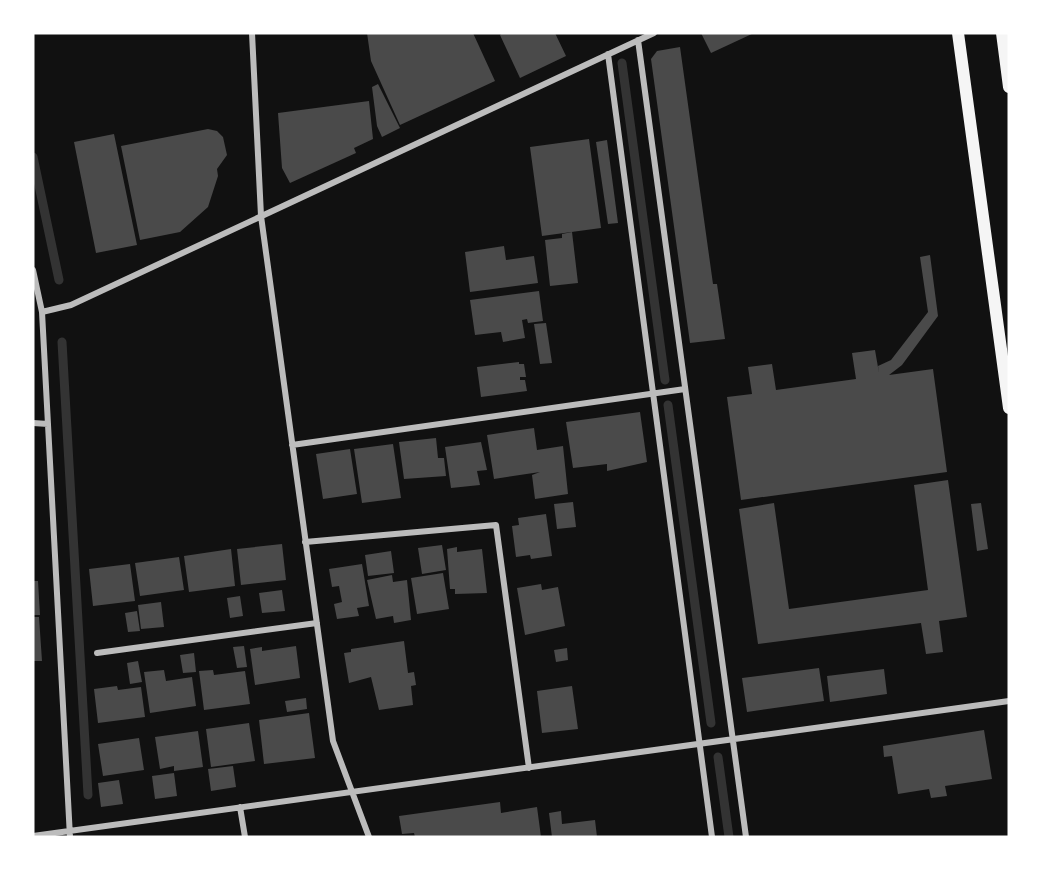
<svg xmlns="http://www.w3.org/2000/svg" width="1042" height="870" font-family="Jost,sans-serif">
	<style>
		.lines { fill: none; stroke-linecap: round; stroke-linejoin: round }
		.stream { stroke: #333; stroke-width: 9 }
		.building { fill: #4a4a4a }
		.minor { stroke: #bcbcbc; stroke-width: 6 }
		.secondary { stroke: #f5f5f5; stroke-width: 12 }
	</style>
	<rect width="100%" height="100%" fill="#111"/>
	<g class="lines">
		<!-- stream -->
		<path class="stream" d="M622,63L665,380
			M33,157L59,280
			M62,342L88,795
			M668,405L711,723
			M718,757L729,837"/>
	</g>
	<!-- building -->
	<path class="building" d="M367,33H473L495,81L400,125L371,61Z
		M502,33H555L566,56L520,78L500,35Z
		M701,33H754L711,53Z
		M680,47L713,284H717L725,339L690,343L651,59L657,51Z
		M378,84L400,128L382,137L377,126L372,87Z
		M369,101L373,139L354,148L356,153L290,183L282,168L278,113Z
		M208,129L217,131L223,137L227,155L217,169L218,176L208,207L180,232L140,240L121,146Z
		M114,134L137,245L96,253L74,142Z
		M589,139L601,228L542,236L530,147Z
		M607,140L618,223L608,224L596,142Z
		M572,232L578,283L550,286L545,240L562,238V234Z
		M504,246L506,260L534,256L538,283L470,292L465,252Z
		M930,255L938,316L902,365L889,375L933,369L947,472L741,500L727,397L752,394L748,367L772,364L776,390L856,379L852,353L875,350L879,373L878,366L891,360L928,312L920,257Z
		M539,291L543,321L528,323L527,319L522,320L525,338L503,342L501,332L475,335L470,300Z
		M546,323L552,363L540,364L534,324Z
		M519,362V364H524L526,377H520V380H525L527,391L481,397L477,367Z
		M640,412L647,462L607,471V464L573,468L566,422Z
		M534,428L537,450L563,446L568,494L535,499L532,475L540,472L494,479L487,435Z
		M436,438L438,458H444L446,476L404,479L399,442Z
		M481,442L487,470L477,471L480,485L451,488L445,447Z
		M393,444L401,498L362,503L354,449Z
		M350,449L357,494L323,499L316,454Z
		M948,480L967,617L939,621L943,652L926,654L921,623L758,644L739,509L774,503L789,609L928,590L914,485Z
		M573,502L576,527L557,529L554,504Z
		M981,503L988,549L977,551L971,504Z
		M546,514L552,556L531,559L530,555L516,557L512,526L519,525L518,518Z
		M282,544L286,580L241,585L237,549Z
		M442,545L446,570L422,574L418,548Z
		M457,547V552L482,549L487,593L455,594V589H450L447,549Z
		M231,549L235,586L189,592L184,556Z
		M391,551L394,573L368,576L365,555Z
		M179,557L184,590L140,596L135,563Z
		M130,564L135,601L93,606L89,569Z
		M362,564L369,606L357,608L359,616L337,619L334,604L342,602L339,586L332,587L329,569Z
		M443,573L449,609L417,614L411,578Z
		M392,575L393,582L407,580L411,620L394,623L393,616L376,619L367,580Z
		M33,581H38L40,615H33Z
		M541,584L542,590L558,587L565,626L525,635L517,588Z
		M282,590L285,611L262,613L259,593Z
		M240,596L243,616L230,618L227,598Z
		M161,602L164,627L141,629L138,605Z
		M137,611L140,631L128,632L125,613Z
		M33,617H39L42,661H33Z
		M404,641L408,673L414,672L416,685L411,686L413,705L379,710L371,677L349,683L344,653L351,652V649Z
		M244,646L247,667L237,668L233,647Z
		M296,646L300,678L255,685L250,649L262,647V651Z
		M567,648L568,660L556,662L554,650Z
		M194,653L196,672L183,673L180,655Z
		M138,661L142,682L130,684L127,663Z
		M819,668L824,701L747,712L742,678Z
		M884,669L887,694L830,702L827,676Z
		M164,670L166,681L192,677L196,706L150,713L144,672Z
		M213,670L214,675L245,671L250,704L204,710L199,671Z
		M117,686L118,690L141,687L145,717L98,723L94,689Z
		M572,686L578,729L542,733L537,691Z
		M306,698L307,709L287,712L285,701Z
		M309,713L315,758L264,764L259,720Z
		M249,723L255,761L211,767L206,729Z
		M984,730L992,779L945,786L947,796L931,798L929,789L898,794L892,756L884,757L883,746Z
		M198,731L203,767L174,771V766L160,769L155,737Z
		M139,738L144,770L103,776L98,744Z
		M233,766L236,787L211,791L208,769Z
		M174,773L177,796L155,799L152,776Z
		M119,780L123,804L101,807L98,783Z
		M500,802L501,813L537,807L541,837H415L414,833L402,834L399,816Z
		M561,811L562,824L595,820L597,837H552L549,813Z"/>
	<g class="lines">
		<!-- minor -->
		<path class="minor" d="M252,33L261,216L333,741L369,837
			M638,40L746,837
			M608,54L712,837
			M33,270L42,312L70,837
			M42,312L71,305L654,33
			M33,423L48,424
			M292,445L685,389
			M305,542L496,525L529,768
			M97,653L317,623
			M240,807L245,837
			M33,836L1009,701"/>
		<!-- secondary -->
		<path class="secondary" d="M958,33L1009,408
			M1002,33L1009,87"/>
	</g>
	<!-- border -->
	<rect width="1042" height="870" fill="none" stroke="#ffffff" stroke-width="69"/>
</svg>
